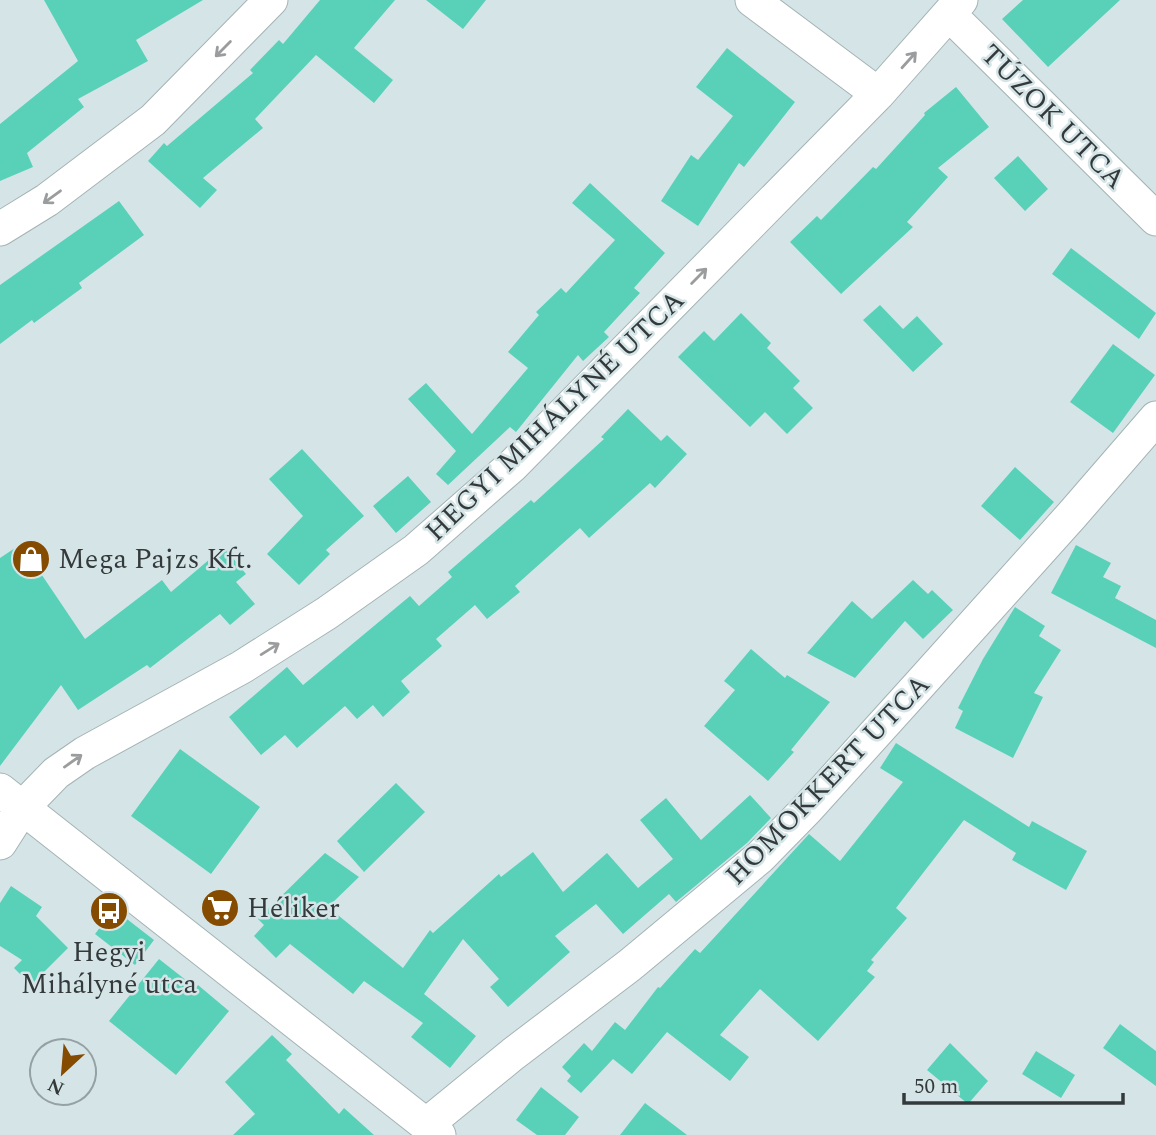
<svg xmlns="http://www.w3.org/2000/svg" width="1156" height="1135" font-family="Spectral,serif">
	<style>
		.building { fill: #59d1b9 }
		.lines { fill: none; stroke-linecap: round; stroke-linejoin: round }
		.minor-casing { stroke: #a4b3b5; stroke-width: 35 }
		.minor { stroke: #fff; stroke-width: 33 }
		.oneway { stroke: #9a9c9d }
		.labels { text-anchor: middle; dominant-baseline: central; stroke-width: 5; stroke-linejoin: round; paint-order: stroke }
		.street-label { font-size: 28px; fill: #343a3b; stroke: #d5e5e7 }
		.poi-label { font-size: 28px; fill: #343a3b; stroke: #d5e5e7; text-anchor: start }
	</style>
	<rect width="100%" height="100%" fill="#d5e5e7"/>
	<!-- building -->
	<path class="building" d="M44,0H203L136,40L148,61L78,99L84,107L27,153L33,167L0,181V124L78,61Z
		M320,0H395L354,48L393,80L374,103L316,55L255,119L263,128L203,178L217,190L200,208L148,161L164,143L167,146L253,73L250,70L279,40L283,44Z
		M426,0H486L463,29Z
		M1023,0H1120L1048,67L1002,19Z
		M727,48L795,102L744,167L739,163L698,226L661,201L691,155L698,160L733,116L696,87Z
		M956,87L989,127L938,168L948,177L907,222L913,227L841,294L790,242L817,216L821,220L873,167L876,169L925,115L924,113Z
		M1018,156L1048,189L1025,211L994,178Z
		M590,183L665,253L634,288L640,293L604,332L609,337L583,361L578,355L516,432L510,427L448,485L436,474L456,451L408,399L426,383L472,434L528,368L508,352L539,315L536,312L561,288L566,293L615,240L572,203Z
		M119,201L144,235L79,283L82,288L34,323L32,320L0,344V285Z
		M1071,248L1156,313L1139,339L1052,274Z
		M880,305L903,329L917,316L943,344L913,372L863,320Z
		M741,313L771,343L767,348L800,381L793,388L813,408L787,434L765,412L750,427L678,357L704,331L714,341Z
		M1113,344L1155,375L1113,433L1070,402Z
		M628,409L661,441L667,435L687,454L655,488L650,483L589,538L580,528L515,586L520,592L487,619L475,605L436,639L442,646L401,681L410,692L383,717L373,705L357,719L345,706L297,748L285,735L261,755L229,717L287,667L303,685L410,596L419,606L452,577L448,572L531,500L534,503L604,439L601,437Z
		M302,449L364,516L326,550L330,554L299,585L267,554L303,516L269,479Z
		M1015,467L1054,502L1020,540L981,506Z
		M408,476L431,502L396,533L373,506Z
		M21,544L85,639L162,580L171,592L224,547L246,574L236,582L255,604L230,625L220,614L150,668L147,665L78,710L61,685L0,766V558Z
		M1076,545L1111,563L1103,577L1121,586L1115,598L1156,620V648L1051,593Z
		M913,580L928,594L932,590L953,610L923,639L905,621L855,678L807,653L852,601L872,619Z
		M1015,607L1045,626L1039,636L1061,650L1034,693L1043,697L1013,758L955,728L963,711L958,708L983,659Z
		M751,649L785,678L787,675L830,702L791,750L794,752L768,781L704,726L735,690L724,681Z
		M896,743L1029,827L1032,821L1087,851L1066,890L1012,860L1016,853L964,820L896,908L907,918L871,960L874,962L867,971L875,977L818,1041L760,989L720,1035L749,1057L730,1081L667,1032L632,1074L613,1059L581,1093L567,1081L571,1076L562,1067L584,1043L592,1051L615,1022L625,1030L658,987L660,988L695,949L700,953L809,834L840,861L903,782L880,768Z
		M180,749L260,807L211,874L131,816Z
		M396,783L425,812L364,872L337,841Z
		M750,795L771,818L747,843L676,902L669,894L623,934L596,904L555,936L570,952L508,1007L490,987L499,979L463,939L424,994L476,1036L450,1068L411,1037L423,1023L364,981L353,994L290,944L276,958L254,936L264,925L258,919L325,853L359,877L328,907L403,968L430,930L433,933L499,874L501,877L533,852L563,892L607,853L638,888L673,859L640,820L666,798L701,840Z
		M11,886L42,907L36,916L68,948L31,985L14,968L22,960L0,946V903Z
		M114,909L154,940L135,965L95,934Z
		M159,959L196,988L198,985L229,1011L176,1075L109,1021Z
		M1120,1024L1156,1051V1086L1103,1048Z
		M272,1035L292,1054L286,1060L339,1114L344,1108L374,1135H233L255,1114L225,1082Z
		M950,1043L988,1081L968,1104L927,1070Z
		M1036,1051L1075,1075L1061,1098L1022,1074Z
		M541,1087L579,1117L565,1135H537L516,1120Z
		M645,1103L687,1135H620Z"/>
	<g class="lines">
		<defs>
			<path id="minor" d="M752,0L878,94
				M949,14L1156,219
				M0,229L47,200L153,120L271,0
				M0,790L439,1135
				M0,843L23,807L56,773L85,753L242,667L327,613L416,550L513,465L878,94L961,0
				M426,1125L513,1054L630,965L760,857L807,809L920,684L1072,515L1156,418"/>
		</defs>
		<!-- minor casing -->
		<use href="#minor" class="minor-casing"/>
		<!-- minor -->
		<use href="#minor" class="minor"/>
	</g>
	<!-- one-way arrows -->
	<defs><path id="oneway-shaft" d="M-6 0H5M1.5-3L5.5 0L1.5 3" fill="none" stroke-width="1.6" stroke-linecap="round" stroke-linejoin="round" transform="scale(1.75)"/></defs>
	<g class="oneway">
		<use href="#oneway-shaft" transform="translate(223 49) rotate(135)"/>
		<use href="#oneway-shaft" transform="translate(909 60) rotate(-48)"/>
		<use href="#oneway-shaft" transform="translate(52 197) rotate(144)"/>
		<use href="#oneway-shaft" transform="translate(699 276) rotate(-45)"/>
		<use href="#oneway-shaft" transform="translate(270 649) rotate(-32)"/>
		<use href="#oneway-shaft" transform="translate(73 761) rotate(-35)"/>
	</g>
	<!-- icons -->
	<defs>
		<symbol id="shop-disc" viewBox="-11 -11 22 22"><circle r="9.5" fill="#854b01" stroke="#d5e5e7"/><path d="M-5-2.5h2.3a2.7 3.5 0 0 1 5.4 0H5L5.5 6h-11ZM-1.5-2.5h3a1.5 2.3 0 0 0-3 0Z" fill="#fff"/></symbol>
		<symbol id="supermarket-disc" viewBox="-11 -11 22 22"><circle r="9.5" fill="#854b01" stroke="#d5e5e7"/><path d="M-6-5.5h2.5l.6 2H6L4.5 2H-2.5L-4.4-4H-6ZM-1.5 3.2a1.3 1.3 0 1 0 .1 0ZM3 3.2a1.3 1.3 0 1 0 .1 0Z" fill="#fff"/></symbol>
		<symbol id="bus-disc" viewBox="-11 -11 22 22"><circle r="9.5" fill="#854b01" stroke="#d5e5e7"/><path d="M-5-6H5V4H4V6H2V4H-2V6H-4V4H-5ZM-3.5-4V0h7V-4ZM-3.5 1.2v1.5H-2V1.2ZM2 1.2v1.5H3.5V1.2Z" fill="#fff"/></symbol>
	</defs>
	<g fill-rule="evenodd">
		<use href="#shop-disc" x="9" y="537" width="44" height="44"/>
		<use href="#supermarket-disc" x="198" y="886" width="44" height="44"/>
		<use href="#bus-disc" x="87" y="889" width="44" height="44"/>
	</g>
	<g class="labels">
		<!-- street labels -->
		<g class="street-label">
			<text transform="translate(1053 117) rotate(45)">TÚZOK UTCA</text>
			<text transform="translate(555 416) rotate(-44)">HEGYI MIHÁLYNÉ UTCA</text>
			<text transform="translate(828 780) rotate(-46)">HOMOKKERT UTCA</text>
		</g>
		<!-- poi labels -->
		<g class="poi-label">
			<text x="58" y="559">Mega Pajzs Kft.</text>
			<text x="247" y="908">Héliker</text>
			<text x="109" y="952" text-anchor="middle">Hegyi<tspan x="109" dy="32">Mihályné utca</tspan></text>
		</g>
	</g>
	<!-- north arrow -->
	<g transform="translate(63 1072) rotate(206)"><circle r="33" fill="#d5e5e7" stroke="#95a1a2" stroke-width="2"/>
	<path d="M0-5L12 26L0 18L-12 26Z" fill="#854b01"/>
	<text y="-10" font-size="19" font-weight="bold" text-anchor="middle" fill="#343a3b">N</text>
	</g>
	<!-- scale -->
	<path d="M904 1093v10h219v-10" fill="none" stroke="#343a3b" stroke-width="3.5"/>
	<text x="914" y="1093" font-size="21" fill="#343a3b" stroke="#d5e5e7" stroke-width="5" paint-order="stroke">50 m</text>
</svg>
